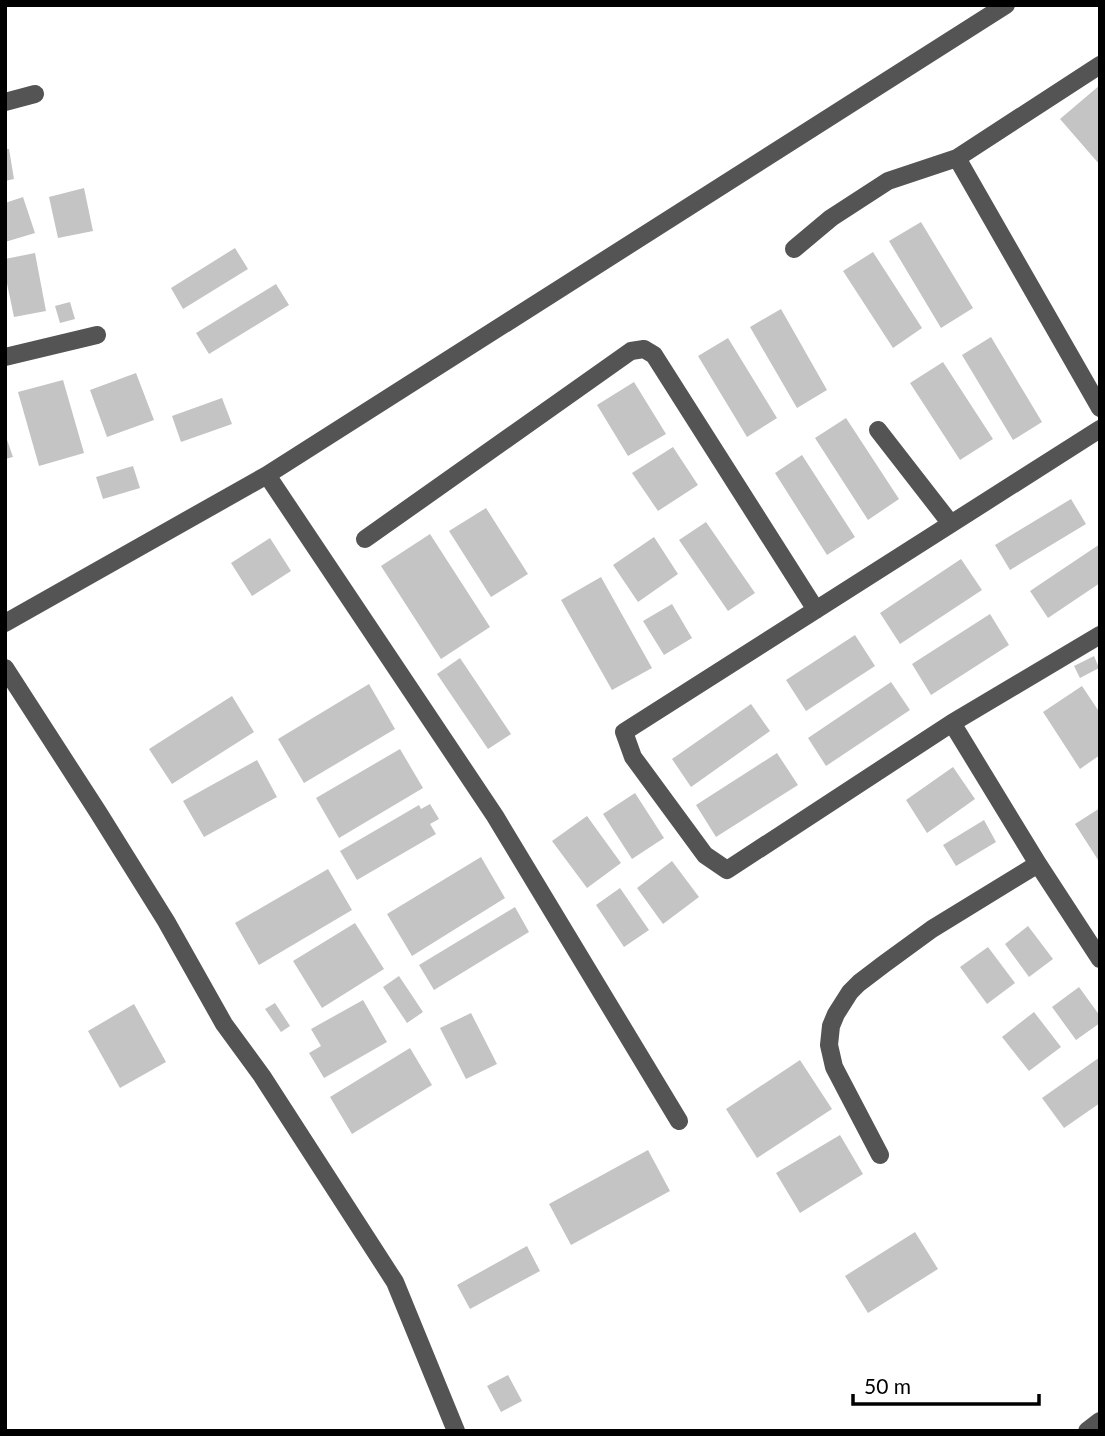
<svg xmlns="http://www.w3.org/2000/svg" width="1105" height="1436" font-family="Lato,sans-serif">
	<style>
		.building { fill: #c4c4c4 }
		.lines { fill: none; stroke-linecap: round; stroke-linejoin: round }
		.minor { stroke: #545454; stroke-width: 18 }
	</style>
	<rect width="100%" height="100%" fill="#fff"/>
	<!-- building -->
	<path class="building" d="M1100,85V165L1060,119Z
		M5,149H9L14,179L5,181Z
		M84,188L93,231L58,238L49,197Z
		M23,197L35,233L5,242V203Z
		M921,222L973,308L941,328L889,241Z
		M235,248L248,269L183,309L171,288Z
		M873,252L922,328L893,348L843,271Z
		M35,253L46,311L14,317L5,274V259Z
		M276,284L289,305L209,354L196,333Z
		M70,302L75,319L60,323L55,306Z
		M781,309L827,390L797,408L750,327Z
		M991,337L1042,422L1013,440L962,355Z
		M728,338L777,418L747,437L698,356Z
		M943,362L993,439L960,460L910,383Z
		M136,373L154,420L107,437L90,390Z
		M63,380L84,453L39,466L18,392Z
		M634,382L666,434L628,456L597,405Z
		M222,398L232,424L181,442L172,416Z
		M846,418L899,499L868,520L815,438Z
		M5,434L13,457L5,459Z
		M673,447L698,485L658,511L632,473Z
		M802,455L855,537L827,555L775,473Z
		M133,466L140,488L103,499L96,477Z
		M1071,499L1086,524L1010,570L995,545Z
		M486,508L528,574L491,597L449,531Z
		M706,522L755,593L728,611L679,540Z
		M430,534L490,627L441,659L381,566Z
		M654,537L678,574L638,602L613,565Z
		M270,538L291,571L252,596L231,563Z
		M1100,544V583L1048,618L1030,591Z
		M961,559L982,590L900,644L880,613Z
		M601,577L652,668L612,690L561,600Z
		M672,604L692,638L664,655L643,621Z
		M990,614L1009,645L931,695L912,664Z
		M855,635L875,666L806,711L786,680Z
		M1094,656L1099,668L1080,678L1074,666Z
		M460,658L511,734L488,749L437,674Z
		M891,682L910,710L826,766L808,738Z
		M369,684L395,729L304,783L278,739Z
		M1082,686L1100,713V755L1080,769L1043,712Z
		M232,696L254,732L172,784L149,749Z
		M751,704L770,731L691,787L672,759Z
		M400,749L423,788L339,838L316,798Z
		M777,753L798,785L716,837L696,805Z
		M257,760L277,797L204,837L183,801Z
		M953,767L975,799L927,833L906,800Z
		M635,793L664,838L632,859L603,814Z
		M430,804L439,819L430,824L436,834L357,880L340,851L419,805L421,809Z
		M1100,808V863L1075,824Z
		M587,816L621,863L587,888L552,841Z
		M984,820L996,842L956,866L943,845Z
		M481,857L505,898L412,956L387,914Z
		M672,861L699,897L663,924L637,888Z
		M328,869L352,910L259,965L235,923Z
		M620,888L649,930L624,947L596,905Z
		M515,907L529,932L434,990L419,965Z
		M355,923L384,969L322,1008L293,961Z
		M1028,926L1053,959L1029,977L1005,944Z
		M988,947L1015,983L987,1004L960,967Z
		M399,976L423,1012L407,1023L383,987Z
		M1079,987L1100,1016V1023L1076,1040L1052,1007Z
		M363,1000L387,1042L324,1078L309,1053L321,1046L311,1029Z
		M275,1003L290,1026L281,1032L265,1009Z
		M134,1004L166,1062L120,1088L88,1031Z
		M1034,1012L1061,1047L1029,1071L1002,1037Z
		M471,1013L497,1064L466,1079L440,1028Z
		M410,1048L432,1085L352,1134L330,1097Z
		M1100,1057V1103L1064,1128L1042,1098Z
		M800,1060L832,1109L757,1158L726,1109Z
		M840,1135L863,1174L800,1213L776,1173Z
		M648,1150L670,1191L571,1245L549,1204Z
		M915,1232L938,1269L868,1313L845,1276Z
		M527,1246L540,1271L470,1309L457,1285Z
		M508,1375L522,1401L501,1412L487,1386Z"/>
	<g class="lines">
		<!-- minor -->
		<path class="minor" d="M5,102L35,94
			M957,158L1100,408
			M794,249L831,218L888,181L957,158L1100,65
			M5,357L97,335
			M1100,429L624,732L633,757L705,855L727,870L952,723L1100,635
			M878,430L951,524
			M267,475L495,816L679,1121
			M365,539L631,351L644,349L654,355L816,610
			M5,623L267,475L1006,5
			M5,668L98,812L166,921L224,1024L262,1076L395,1282L456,1431
			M952,723L1038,864L1100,959
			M880,1155L834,1067L829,1045L831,1026L836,1014L850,992L859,983L884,964L932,929L1038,864
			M1087,1431L1100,1421"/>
	</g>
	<!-- border -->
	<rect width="1105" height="1436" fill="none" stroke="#000000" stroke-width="14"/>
	<!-- scale -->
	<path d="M853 1394v10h186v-10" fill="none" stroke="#000000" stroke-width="3.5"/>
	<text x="864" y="1394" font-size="21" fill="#000000" stroke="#ffffff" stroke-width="5" paint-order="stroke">50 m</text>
</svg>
